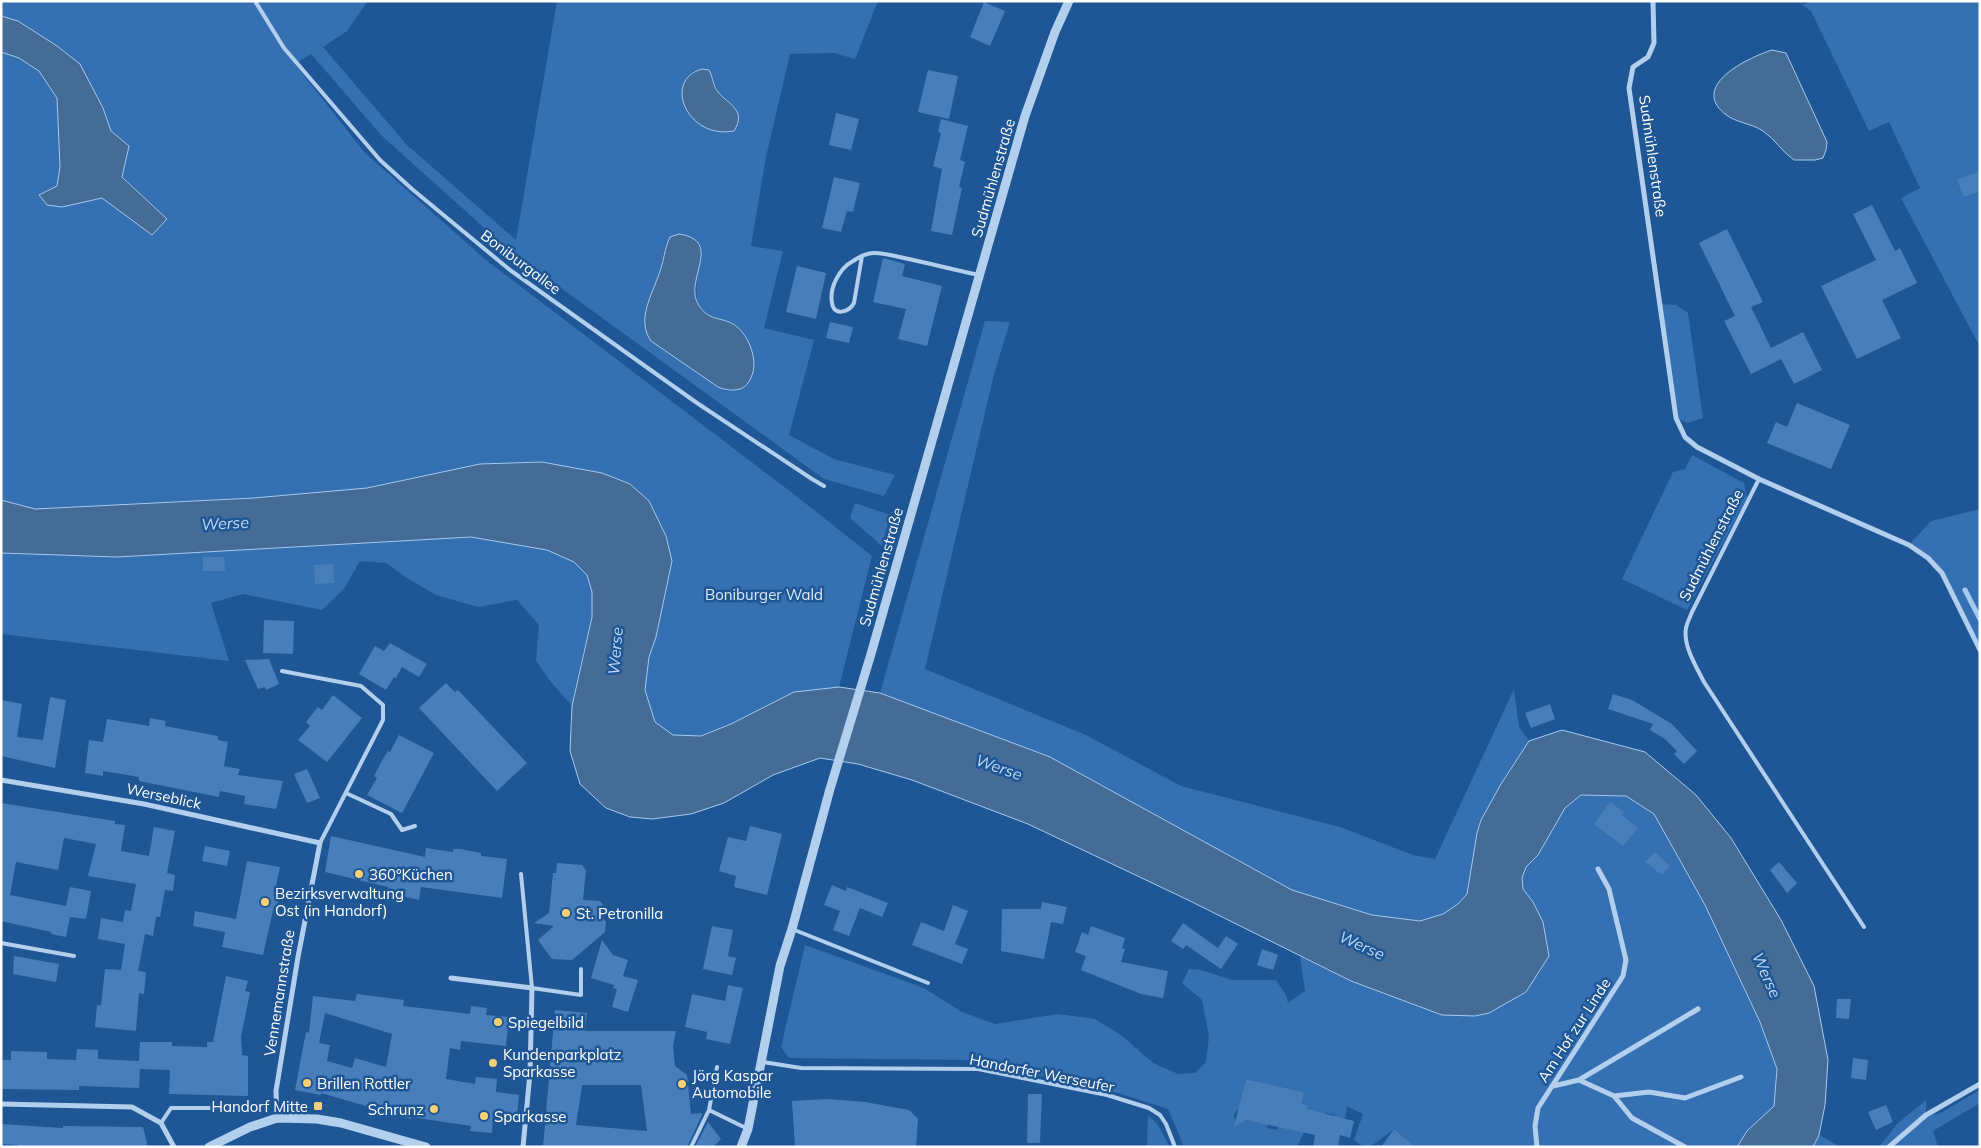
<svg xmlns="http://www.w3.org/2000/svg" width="1981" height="1148" font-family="Mulish,sans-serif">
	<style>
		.green { fill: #3470b2; fill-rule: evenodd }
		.water { fill: #456b97; stroke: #a6cbf0 }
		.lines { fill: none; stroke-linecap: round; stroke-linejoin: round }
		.stream { stroke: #a6cbf0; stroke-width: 5 }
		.building { fill: #487fbb; fill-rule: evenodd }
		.service { stroke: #b3cfee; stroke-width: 4 }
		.minor { stroke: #b3cfee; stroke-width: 5 }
		.tertiary { stroke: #b3cfee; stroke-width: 9 }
		.poi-dot { fill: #fcd073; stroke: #1f5695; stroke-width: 2 }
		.labels { text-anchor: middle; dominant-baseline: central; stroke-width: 5; stroke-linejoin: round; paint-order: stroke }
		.street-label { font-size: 15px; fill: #fff; stroke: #1f5695 }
		.park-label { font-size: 15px; fill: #d9e9fa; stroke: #1f5695 }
		.poi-label { font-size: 15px; fill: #fff; stroke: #1f5695; text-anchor: start }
		.water-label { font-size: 16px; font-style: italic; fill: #bfd9f5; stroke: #1f5695 }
	</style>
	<rect width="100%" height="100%" fill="#1f5695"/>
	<!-- green -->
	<path class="green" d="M1,1H368L347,31L323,47L407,145L516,240L557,1H878L855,59L834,53L790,54L766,157L751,246L783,251L764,328L814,340L789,435L834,459L895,475L884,496L824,479L510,251L382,136L311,54L295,64L365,153L486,260L795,495L872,556L839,687L794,692L731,724L700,736L673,735L655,722L645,690L649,657L656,637L672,561L630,484L602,473L542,462L480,464L367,488L254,498L35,509L1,500V52L19,58L39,71L57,98L60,167L57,186L62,207L102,198L152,234L167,219L122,176L129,146L111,131L103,108L18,21L1,16ZM694,71L712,76L718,92L736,108L682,87L687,78ZM679,234L700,264L696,279L697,302L703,310L712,318L732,323L746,337L751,349L754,361L742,388L727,391L718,387L651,341L645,311L660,273L665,248L670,237Z
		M1812,1H1980V347L1901,198L1920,188L1889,122L1869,131L1811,11L1802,5Z
		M1660,304L1676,305L1688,313L1703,418L1688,423L1676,418Z
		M985,321L1010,322L994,374L925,669L1086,735L1181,786L1340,827L1413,855L1435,859L1514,689L1519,727L1529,741L1501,784L1481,820L1477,833L1467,894L1458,904L1443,914L1420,921L1372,915L1292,890L1050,757L880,693Z
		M1692,455L1744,483L1747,498L1687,610L1622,579L1673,472L1685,469Z
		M855,503L890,515L882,546L850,518Z
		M1980,509V650L1942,573L1909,545L1931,521Z
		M471,537C499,542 551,546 574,561C604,582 590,626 583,654C579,671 575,689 572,706L551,682L536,661L539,625L517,600L478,607L436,595L407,578L386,563L360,561L344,589L322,610L243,594L211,603L229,661L1,634V553L117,557Z
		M1581,795L1626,796L1654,814L1705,905L1760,1022L1777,1069L1774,1106L1747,1131L1737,1147H1415L1394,1129L1370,1147H1364L1354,1140L1363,1114L1347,1106L1345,1119L1335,1117V1115L1326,1113L1325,1115L1306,1111L1307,1105L1302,1104L1304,1092L1246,1079L1239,1109L1235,1112L1234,1117L1236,1121L1246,1120L1268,1124L1267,1128L1277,1130L1278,1127L1309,1122L1297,1147H1184L1168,1109L1118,1093L1088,1087L972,1060L789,1058L781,1047L805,945L924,988L962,1012L995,1024L1058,1014L1095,1019L1121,1035L1153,1063L1178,1074L1195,1073L1206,1062L1209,1036L1202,1000L1182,983L1189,969L1201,970L1232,980H1276L1286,995L1288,1003L1305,991L1300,956L1351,981L1442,1015L1508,1002L1526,992L1533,902L1523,889L1522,878L1526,867L1538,855L1565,808Z
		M1980,1090V1103L1933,1131L1938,1147H1879L1897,1124L1926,1100V1115L1939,1114Z
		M1148,1115L1158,1125L1170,1147H1147Z
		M1819,1135L1841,1147H1813Z"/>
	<!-- water -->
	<path class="water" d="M1,16L18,21L57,46L80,64L103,108L111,131L129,146L122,177L167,219L152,235L102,198L62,207L47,205L39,195L57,186L60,167L57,98L39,71L19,58L1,52Z
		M1772,50L1786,53L1827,142L1826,150L1823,158L1815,160H1794C1782,152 1775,139 1763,131C1751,123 1736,123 1725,114C1689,85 1750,57 1772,50Z
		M702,69L709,70C713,77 713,86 718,92C729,105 747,110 734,131C687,140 662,80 702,69Z
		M679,234C724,241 684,279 698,304C709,322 719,316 733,324C747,332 757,356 753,372C751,379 747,387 740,389C731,391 726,390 718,387L651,341C636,320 652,295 659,274C664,262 664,249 670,237Z
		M542,462L602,473L630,484L649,501L666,536L672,561L656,637L649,657L645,690L655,722L673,735L701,736L731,724L794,692L839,687L880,693L1050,757L1292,890L1372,915L1420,921L1443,914L1458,904L1467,894L1477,833L1481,820L1501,784L1529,741L1562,730L1645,752L1696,795L1731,838L1781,920L1814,986L1828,1060L1825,1105L1819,1135L1813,1147H1737L1747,1131L1774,1106L1777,1069L1760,1022L1705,905L1654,814L1626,796L1581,795L1565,808L1538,855L1526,867L1522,878L1523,889L1533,902L1543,922L1549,956L1526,992L1489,1013L1475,1016L1442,1015L1351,981L1186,899L1028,824L912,780L858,764L820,758L773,775L724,803L691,814L652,819L630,817L606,808L580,784L570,751L572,706L592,617V592L587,575L574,562L547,550L471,537L117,557L1,553V500L35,509L254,498L367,488L480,464Z"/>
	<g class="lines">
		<!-- stream -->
		<path class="stream" d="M1965,590L1980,619"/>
	</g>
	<!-- building -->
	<path class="building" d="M984,2L1005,11L990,46L970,37Z
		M928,70L958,76L949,119L918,112Z
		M836,113L859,119L851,150L829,145Z
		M941,119L968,126L960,160L965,162L959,187L962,188L952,235L931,231L942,169L933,166L941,133L938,132Z
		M1980,171V191L1964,197L1957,180Z
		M834,177L860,183L853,212L847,211L841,232L822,228Z
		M1872,205L1895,251L1900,248L1917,283L1882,300L1901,338L1857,359L1821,286L1876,260L1853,214Z
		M1727,229L1763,302L1751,307L1771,348L1803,332L1822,370L1794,384L1781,359L1751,374L1724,321L1735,316L1699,243Z
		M883,258L905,264L902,276L942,286L927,346L898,339L906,309L873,302Z
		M797,266L826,273L816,319L786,312Z
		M830,322L853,327L849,343L826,338Z
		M1797,403L1850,425L1831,469L1767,443L1776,422L1787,427Z
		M203,557H224L225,571H203Z
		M333,564L334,583L315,584L314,565Z
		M264,620L294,621L293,654L263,653Z
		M390,643L427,664L419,677L402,667L396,678L394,677L386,690L359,674L375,646L384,651Z
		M269,659L279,684L266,690L265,687L258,689L245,660Z
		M446,683L455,692L458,690L527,763L497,791L419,708Z
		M1613,694L1632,700L1672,724L1697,751L1684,764L1674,754L1677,751L1665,739L1650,730L1653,724L1608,709Z
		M333,695L362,718L327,762L298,740L310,726L306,722L318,707L322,710Z
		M50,697L66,700L55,768L1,756V700L22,704L17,737L43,740Z
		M1550,704L1555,719L1531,728L1525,713Z
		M150,718L166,721L165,726L218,736V740L228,742L224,766L240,769L238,775L283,781L276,809L244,804L245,796L220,791L219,797L139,781V777L103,771V776L85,773L89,740L103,742L107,719L149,726Z
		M399,735L434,753L402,813L367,795L377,778L374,776L384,757L388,751L390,752Z
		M307,769L320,798L307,803L294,774Z
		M1610,802L1624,812L1622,815L1638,828L1623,846L1594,824Z
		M1,803L115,821V824L125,825L121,851L149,856L154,827L175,831L167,873L175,875L173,891L165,890L160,917H156L153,936L145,934L138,971L146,972L144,994L139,993L136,1031L95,1027L97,1005L101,1006L105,969L121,970L125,944L98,939L101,918L123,922L125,910L131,911L136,884L88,876L96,844L64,838L58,870L16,862L10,895L66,906L70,887L91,891L86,919L70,917L66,937L51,934V932L1,921Z
		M750,826L782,834L767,895L734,887L736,876L719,871L728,837L746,841Z
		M331,836L425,857L426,848L453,852V849H460L481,853V856L507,859L502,898L421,887L419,900L387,892L388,887L325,872Z
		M205,846L230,851L227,866L202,861Z
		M1655,852L1670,866L1662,875L1645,862Z
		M247,861L280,867L274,896L279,897L277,911H273L263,955L222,947L225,932L193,926L195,911L236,919Z
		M1779,862L1797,883L1787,893L1770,870Z
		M557,863L582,865L586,870L583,900L600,901L604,906L603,918L606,922L605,932L572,960L552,959L538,940L554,926L534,923L549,913L553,873H556Z
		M832,885L846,891L847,887L888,903L882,917L860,908L849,936L833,930L840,911L824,905Z
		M1042,902L1067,907L1063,924L1051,922L1044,959L1001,951L1002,909H1041Z
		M953,905L968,911L955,944L968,949L962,964L912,945L921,922L944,931Z
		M1183,923L1218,948L1226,936L1238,944L1221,969L1186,945L1183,949L1171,941Z
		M712,926L733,930L728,956L736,958L732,975L703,969Z
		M1091,926L1125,938L1122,948L1125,949L1121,962L1168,971L1163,998L1141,994L1081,970L1086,956L1075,952L1082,932L1088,935Z
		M602,940L613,955L628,960L623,976L638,980L628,1012L612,1007L617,989L613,988L614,985L591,978Z
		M1262,949L1278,955L1273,970L1257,965Z
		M14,956L59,964L56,982L13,974Z
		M226,976L248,981L245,991L250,992L241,1037L242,1055L248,1056V1096L169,1094L170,1070L140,1069L139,1088L79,1086V1090L1,1089V1060H11V1051L47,1052V1059L76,1060L77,1049L98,1050V1059L139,1061L140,1042H172V1046L207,1047V1042H213Z
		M728,985L743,988L730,1044L706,1039L707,1032L685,1027L692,994L725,1001Z
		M357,994L404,1000L403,1006L446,1011L470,1014L471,1006L487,1008L486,1015L509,1017L506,1046L461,1041L460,1050L450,1048L446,1079L475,1084L476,1077L497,1079L496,1092L519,1095L517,1116L493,1114L492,1133L470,1131L471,1126L411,1117V1119L321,1093V1095L295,1090L306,1032L309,1033L313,996L355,1001ZM325,1013L392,1034L386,1067L355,1058L352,1068L327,1061L330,1045L319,1043Z
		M1837,999H1851L1849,1019L1836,1018Z
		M555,1010L587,1013L585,1031H676L673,1046L675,1066L687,1075L691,1114L701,1113L702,1115L687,1147H543ZM582,1085H641L647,1131L576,1125Z
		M1853,1058L1868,1060L1866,1080L1851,1078Z
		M1246,1079L1304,1092L1302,1104L1307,1105V1109L1354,1121L1350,1138L1340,1135L1338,1147H1313L1315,1135L1246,1120L1234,1127Z
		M1028,1094H1042L1040,1143H1027Z
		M827,1099L865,1102L909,1110L918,1119L916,1147H795L792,1101Z
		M1886,1105L1893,1122L1876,1130L1868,1112Z
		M708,1122L721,1139L713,1147H695Z
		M1,1124L63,1128V1126L143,1127L148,1147H18V1145L1,1144Z
		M1394,1129L1415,1147H1381Z"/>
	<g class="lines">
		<!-- service -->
		<path class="service" d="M255,1L284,48L380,160L412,189L510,270L697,403L812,479L824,486
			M862,256L854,303C849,312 834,317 832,303C829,287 840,268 853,261C859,257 867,253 874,253C884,253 895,256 904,258C929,263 954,270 979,275
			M1759,479L1692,612C1690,617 1687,623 1686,628C1683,646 1696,666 1704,682L1864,927
			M282,671L361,686L383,705V720L320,843
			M346,793L391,814L402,830L415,826
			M521,874L532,988L581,995V969
			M792,929L928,983
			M1,943L74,956
			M763,1062L801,1068L978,1069L1107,1095L1149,1108L1160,1115L1166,1124L1175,1147
			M709,1110L717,1067
			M161,1123L171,1108H233
			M691,1147L709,1110L748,1129"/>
		<!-- minor -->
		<path class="minor" d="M1653,1L1654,43L1648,57L1633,67L1629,88L1676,418L1685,437L1697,447L1759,479L1909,545L1928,558L1942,573L1980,650
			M1,780L144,804L320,843L298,957L276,1091L277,1118
			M451,978L532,988L530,1073L523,1147
			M1579,1080L1614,1096L1649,1092L1685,1098L1741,1077
			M1553,1086L1579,1080L1698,1009
			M1614,1096L1632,1118L1685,1147
			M1,1104L132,1107L161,1123L174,1147
			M1537,1147L1535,1126L1538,1108L1623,976L1626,960L1609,889L1598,869
			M1889,1147L1926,1115L1980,1084"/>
		<!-- tertiary -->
		<path class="tertiary" d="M209,1147L250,1127L277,1118L317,1119L341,1123L426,1147
			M741,1147L748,1129L780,966L792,929L830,789L871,654L1025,116L1055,32L1069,1"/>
	</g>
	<!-- markers -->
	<g class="poi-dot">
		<circle cx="359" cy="874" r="5"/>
		<circle cx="265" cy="902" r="5"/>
		<circle cx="566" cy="913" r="5"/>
		<circle cx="498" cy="1022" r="5"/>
		<circle cx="493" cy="1063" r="5"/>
		<circle cx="307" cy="1083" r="5"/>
		<circle cx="682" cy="1084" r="5"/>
		<rect x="313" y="1101" width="10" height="10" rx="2.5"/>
		<circle cx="434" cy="1109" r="5"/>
		<circle cx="484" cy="1116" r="5"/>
	</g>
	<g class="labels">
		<!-- street labels -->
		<g class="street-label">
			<text transform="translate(1653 156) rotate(82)">Sudmühlenstraße</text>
			<text transform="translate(993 178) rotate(-74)">Sudmühlenstraße</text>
			<text transform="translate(521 262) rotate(37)">Boniburgallee</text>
			<text transform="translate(1711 545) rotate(-63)">Sudmühlenstraße</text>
			<text transform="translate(881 567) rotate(-74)">Sudmühlenstraße</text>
			<text transform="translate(164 796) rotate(12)">Werseblick</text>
			<text transform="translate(279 993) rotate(-81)">Vennemannstraße</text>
			<text transform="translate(1574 1030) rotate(-57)">Am Hof zur Linde</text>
			<text transform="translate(1042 1073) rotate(11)">Handorfer Werseufer</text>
		</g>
		<!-- park labels -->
		<g class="park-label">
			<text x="764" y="594">Boniburger Wald</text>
		</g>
		<!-- poi labels -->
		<g class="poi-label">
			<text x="369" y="874">360°Küchen</text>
			<text x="275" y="893">Bezirksverwaltung<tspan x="275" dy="17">Ost (in Handorf)</tspan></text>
			<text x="576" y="913">St. Petronilla</text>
			<text x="508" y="1022">Spiegelbild</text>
			<text x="503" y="1054">Kundenparkplatz<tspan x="503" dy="17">Sparkasse</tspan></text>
			<text x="692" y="1075">Jörg Kaspar<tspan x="692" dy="17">Automobile</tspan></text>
			<text x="317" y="1083">Brillen Rottler</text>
			<text x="308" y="1106" text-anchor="end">Handorf Mitte</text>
			<text x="424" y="1109" text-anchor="end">Schrunz</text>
			<text x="494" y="1116">Sparkasse</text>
		</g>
		<!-- water labels -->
		<g class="water-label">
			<text transform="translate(225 523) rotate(-3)">Werse</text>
			<text transform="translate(615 651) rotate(-85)">Werse</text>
			<text transform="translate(999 767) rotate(19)">Werse</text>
			<text transform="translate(1362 945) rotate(24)">Werse</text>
			<text transform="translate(1767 975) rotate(66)">Werse</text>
		</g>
	</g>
	<!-- border -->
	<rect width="1981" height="1148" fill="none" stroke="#ffffff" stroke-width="5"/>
</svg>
